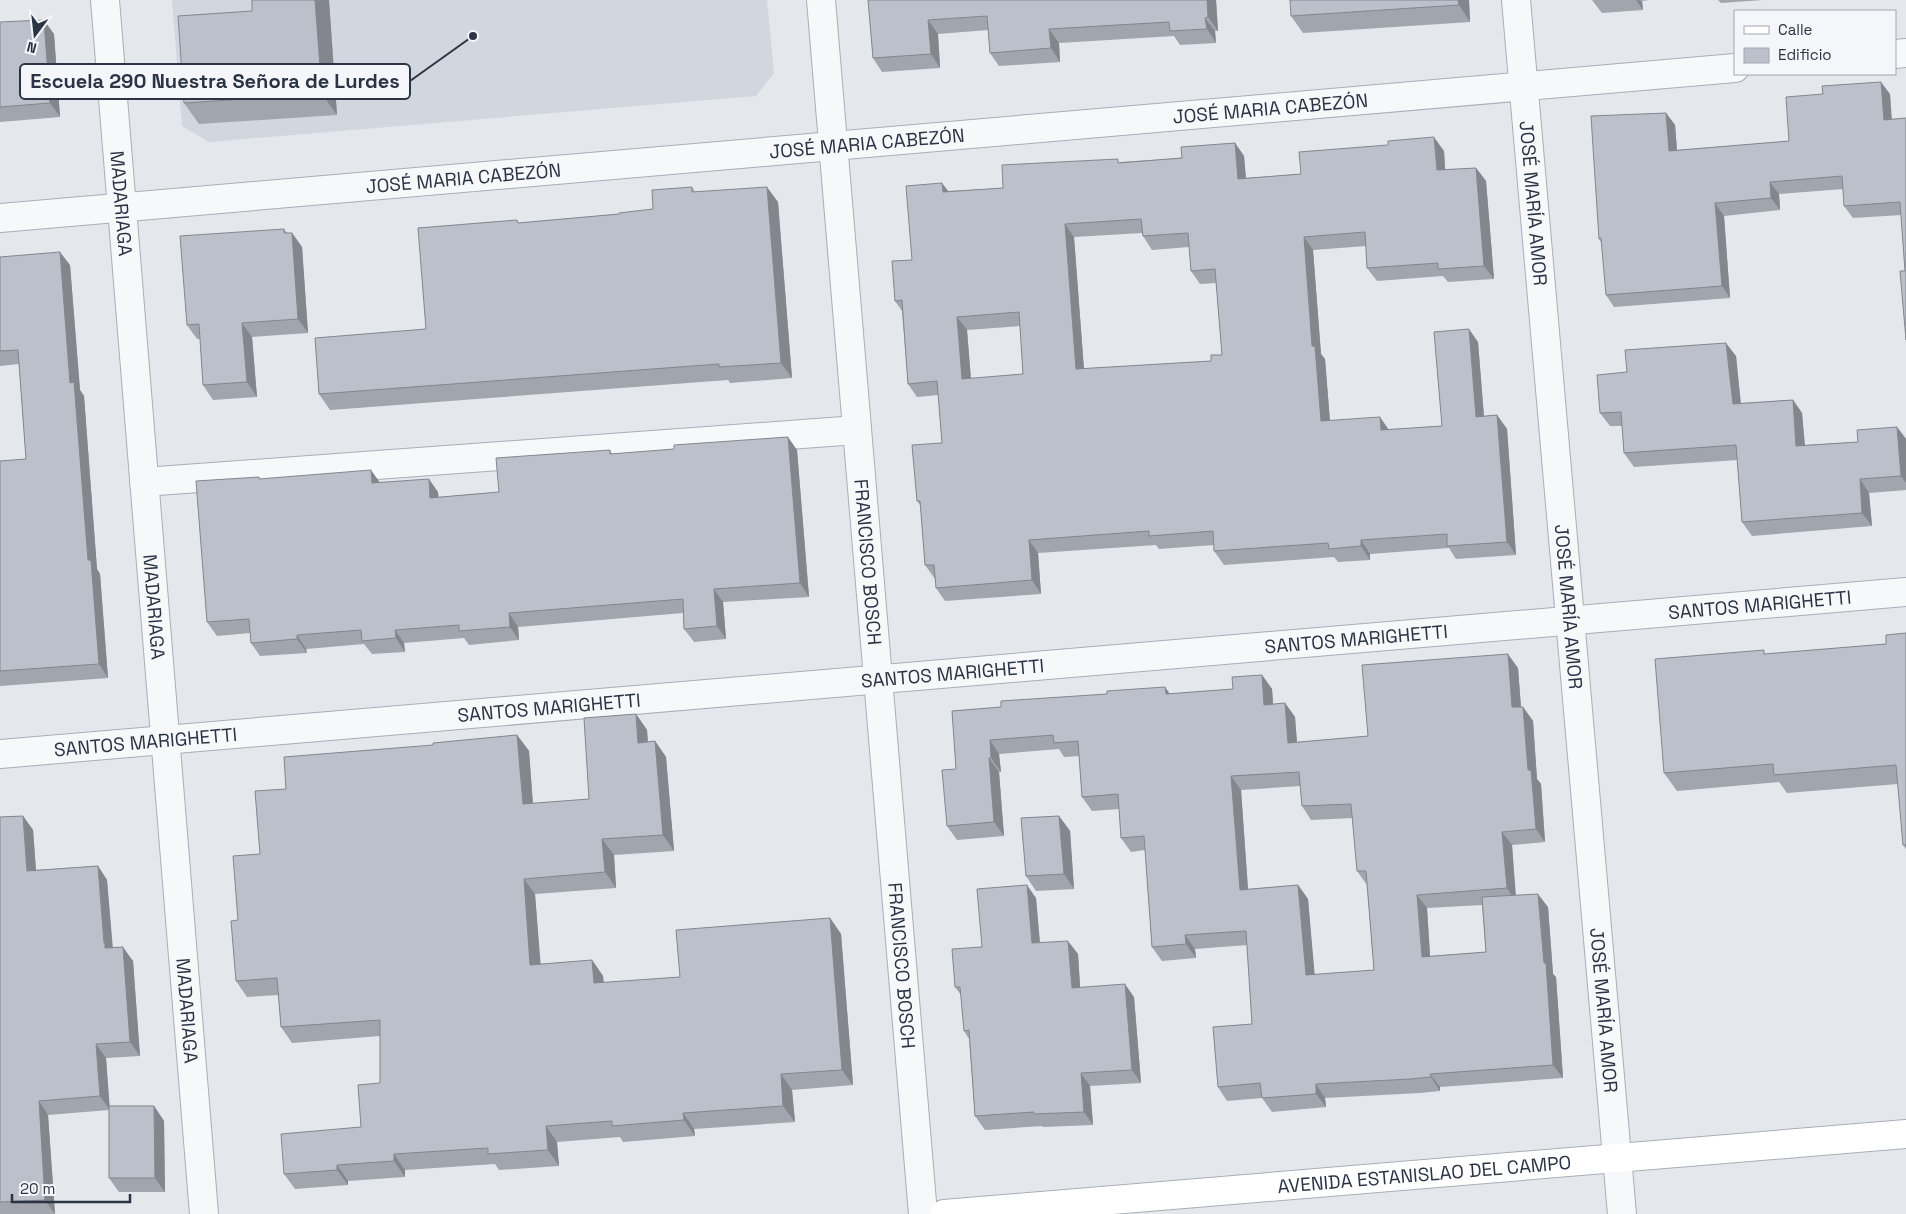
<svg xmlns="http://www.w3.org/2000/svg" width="1906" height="1214" font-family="'Space Grotesk',sans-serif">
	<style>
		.built { fill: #d2d6de }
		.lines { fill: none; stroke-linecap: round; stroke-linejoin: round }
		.minor-casing { stroke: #a9aeb7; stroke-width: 30 }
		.secondary-casing { stroke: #a9aeb7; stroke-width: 30 }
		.minor { stroke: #f7f8fa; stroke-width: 28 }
		.secondary { stroke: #fff; stroke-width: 28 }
		.wall { fill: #a1a5ae; fill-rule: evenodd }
		.shaded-wall { fill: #83868d }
		.building { fill: #bbc0ca; stroke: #83868d; fill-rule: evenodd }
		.labels { text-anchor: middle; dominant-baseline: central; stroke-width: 4; stroke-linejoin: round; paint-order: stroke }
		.street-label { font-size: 19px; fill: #2b3445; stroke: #f4f6f9 }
		.leader { fill: none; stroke: #2b3445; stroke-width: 2 }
		.callout-dot { fill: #2b3445; stroke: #f4f6f9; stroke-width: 2 }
		.callout { fill: #f4f6f9; stroke: #2b3445; stroke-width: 2 }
		.callout-label { font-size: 20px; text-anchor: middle; font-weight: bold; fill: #2b3445 }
	</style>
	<rect width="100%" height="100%" fill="#e4e7ec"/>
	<!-- built -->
	<path class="built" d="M172,0H767L774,73L756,96L209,142L182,126Z"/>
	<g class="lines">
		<defs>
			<g id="minor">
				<path id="s1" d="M105,0L204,1214"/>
				<path id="s2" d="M821,0L923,1214"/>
				<path id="s3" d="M1516,0L1622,1214"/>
				<path d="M1895,54L1906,53"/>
				<path id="s4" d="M0,218L1735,68"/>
				<path d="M144,482L857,430"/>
				<path id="s5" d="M0,754L1906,592"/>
			</g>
			<g id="secondary">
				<path id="s6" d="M944,1214L1906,1134"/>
			</g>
		</defs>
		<!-- minor casing -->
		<use href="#minor" class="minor-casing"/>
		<!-- secondary casing -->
		<use href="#secondary" class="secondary-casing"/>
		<!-- minor -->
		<use href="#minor" class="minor"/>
		<!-- secondary -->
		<use href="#secondary" class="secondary"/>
	</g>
	<!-- wall -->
	<path class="wall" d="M252,0H329L337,115L199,124L184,103L252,11Z
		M868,0H1216L1218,31H1215L1216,43L1180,45L1174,36L1059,43L1060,62L999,66L990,53L988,30L938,34L940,68L882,72L873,58Z
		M1469,0L1470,22L1303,33L1291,16Z
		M1592,0H1649L1642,1L1643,10L1602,13Z
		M1718,0H1763L1721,3Z
		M0,22L54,34L60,117L0,122Z
		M1890,94L1892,119L1906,118L1905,271L1901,215L1853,218L1844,206L1843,189L1779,194L1780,210L1724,216L1730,298L1614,307L1606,295L1602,243L1599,239L1666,113L1675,125L1677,150L1789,141Z
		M1235,143L1244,156L1246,178L1301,174L1444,151L1445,170L1476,168L1486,181L1494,279L1448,282L1443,276L1377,281L1367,268L1366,246L1313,250L1321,354L1325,359L1330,421L1389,430L1442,426L1478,342L1484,416L1497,415L1507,429L1516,555L1456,559L1449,548L1370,554V560L1338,562L1334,557L1224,565L1214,551V545L1159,549L1156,545L1038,553L1041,594L945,601L936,588L935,579L925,565L921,506L917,501L942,443L938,395L917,397L908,384L902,311L895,301L912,260L948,191L1003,188L1120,162L1182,158ZM1142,233L1143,236L1152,250L1189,247L1191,271L1200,284L1216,283L1222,355L1211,361L1084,369L1074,237ZM1020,326L1023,374L971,379L967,330Z
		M692,187L695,192L778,202L792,378L730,383L728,380L330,410L319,394L426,329L520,223L619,214L653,209Z
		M287,233H292L302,247L308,333L252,337L257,397L213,400L203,385L200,339H197L187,325Z
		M0,257L70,265L80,390L84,396L97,569L100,574L108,678L0,686V461L26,459L19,364L0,366Z
		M1736,356L1741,403L1793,400L1802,413L1805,445L1858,442L1897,427L1906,439V490L1869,493L1872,526L1752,536L1742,522L1738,460L1634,467L1624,453L1622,426H1610L1600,413L1627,372Z
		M610,450L612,454L797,450L809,597L723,602L726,639L694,642L684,629L683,613L518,627L519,640L469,645L464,638L404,643L405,652L372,654L364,644L306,649L307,653L260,656L251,643L250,633L217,636L207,622L260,479L380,483L438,492V497L499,492Z
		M1906,633V849L1903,845L1898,784L1787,793L1779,782L1677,791L1664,773L1767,654L1886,644Z
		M1518,668L1521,707H1523L1533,721L1537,779L1541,784L1545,842L1512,845L1516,895L1548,907L1553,974L1556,977L1563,1078L1440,1087V1091L1420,1093L1325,1098L1326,1107L1272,1112L1262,1098L1227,1101L1218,1087L1252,1024L1247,945L1195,949L1196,958L1162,961L1152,947L1145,850L1131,852L1121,838L1119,809L1092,811L1082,797L1079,756L1064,757L1059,749L999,754L1001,772H999L1004,836L957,840L947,826L956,769L952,711L1233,689L1262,675L1272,689L1273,704L1285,703L1295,717L1297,742L1368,736ZM1300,786L1302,806L1311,820L1353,818L1357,871L1367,885L1374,970L1314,975L1308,899L1298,885L1248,889L1241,790ZM1482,905L1486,952L1430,956L1427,908Z
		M636,714L647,730L648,742L655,741L666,757L674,851L614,855L616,888L535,894L540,964L592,960L603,976L604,983L680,977L830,918L841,934L853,1085L792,1090L795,1122L694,1129L695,1136L623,1142L620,1137L557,1142L559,1166L499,1170L495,1164L405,1170V1177L348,1181V1185L295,1189L284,1174L361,1127L380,1083V1036L292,1043L281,1027L278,995L247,997L236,981L238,920L260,854L286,789L433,745L517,735L529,751L533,804L589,799Z
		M23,816L33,830L36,870L98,866L107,880L113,948L133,961L140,1056L106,1058L109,1106H154L164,1121L165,1192H119L109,1178V1110L48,1115L55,1214H0V817Z
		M1059,816L1070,831L1074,889L1036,891L1026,876Z
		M1036,898L1040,943L1078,954L1080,987L1134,997L1141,1083L1090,1086L1093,1125L1043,1127L1042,1126L985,1130L975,1116L969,1039L964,1031L961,995L955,987L982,947Z"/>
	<!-- shaded-wall -->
	<path class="shaded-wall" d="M315,0H329L337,115L322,94Z
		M1207,0H1216L1218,31L1208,17Z
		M1458,0H1469L1470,22L1459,5Z
		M1636,0L1642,1L1643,10Z
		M1205,18L1215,31L1216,43L1207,29Z
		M44,20L54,34L60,117L50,103Z
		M928,20L938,34L940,68L931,54Z
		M1049,29L1059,43L1060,62L1051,48Z
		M1881,82L1890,94L1892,132L1884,120Z
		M1666,113L1675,125L1678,163L1669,151Z
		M1434,137L1444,151L1446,184L1437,170Z
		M1235,143L1244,156L1247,192L1238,179Z
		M1476,168L1486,181L1494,279L1484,266Z
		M1770,182L1779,194L1780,210L1771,198Z
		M942,183L952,196L943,192Z
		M767,187L778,202L792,378L781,363Z
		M1715,203L1724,216L1730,298L1722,286Z
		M1065,224L1074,237L1085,383L1076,369Z
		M284,229L292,241V233L302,247L308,333L298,319Z
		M1304,237L1313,250L1321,354L1325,359L1331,435L1321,421L1312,346Z
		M60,252L70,265L80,390L84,396L97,569L100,574L108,678L99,664L70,383Z
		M957,317L967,330L972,393L962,379Z
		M242,323L252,337L257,397L247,382Z
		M1469,329L1478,342L1485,430L1476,417Z
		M1726,343L1736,356L1742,418L1733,404Z
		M1793,400L1802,413L1806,460L1796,446Z
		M1497,415L1507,429L1516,555L1507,542Z
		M1380,417L1389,430H1381Z
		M1897,427L1906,439V483L1901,476Z
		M788,437L797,450L809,597L800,583Z
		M371,470L381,484L372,483Z
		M429,479L438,492L440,511L430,498Z
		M1860,479L1869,493L1872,526L1862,513Z
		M1029,540L1038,553L1041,594L1032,580Z
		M1361,540L1370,554V560L1361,546Z
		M714,589L723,602L726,639L717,626Z
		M509,613L518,627L519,640L510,627Z
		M395,630L404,643L405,652L396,638Z
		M297,635L306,649L307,653L297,639Z
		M1508,654L1518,668L1522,721L1512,707Z
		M1262,675L1272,689L1274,718L1264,705Z
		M1165,687L1175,701L1166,694Z
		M1285,703L1295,717L1298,757L1288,743Z
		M1523,707L1533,721L1537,779L1541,784L1545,842L1536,829L1528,770Z
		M636,714L647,730L649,758L638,743Z
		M517,735L529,751L534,820L523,804Z
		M990,740L999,754L1001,772L991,758Z
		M655,741L666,757L674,851L663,835Z
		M989,758L999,772L1004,836L994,822Z
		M1231,776L1241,790L1249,904L1240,890Z
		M23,816L33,830L37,885L27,871Z
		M1059,816L1070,831L1074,889L1064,874Z
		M1502,832L1512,845L1516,902L1507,888Z
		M602,839L614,855L616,888L605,872Z
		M98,866L107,880L113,954L105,948L104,943Z
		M524,879L535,894L542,981L530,965Z
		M1027,885L1036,898L1041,957L1032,943Z
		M1298,885L1308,899L1316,989L1306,975Z
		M1538,894L1548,907L1553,974L1556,977L1563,1078L1553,1065L1544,963Z
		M1417,895L1427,908L1431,971L1422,957Z
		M830,918L841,934L853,1085L842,1070Z
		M1185,935L1195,949L1196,958L1186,944Z
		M1068,941L1078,954L1081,1001L1072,988Z
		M123,947L133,961L140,1056L130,1042Z
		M592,960L603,976L605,999L594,983Z
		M1125,984L1134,997L1141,1083L1132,1070Z
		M96,1044L106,1058L110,1110L100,1096Z
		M1081,1073L1090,1086L1093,1125L1084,1112Z
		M781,1074L792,1090L795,1122L783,1106Z
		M1430,1074L1440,1087V1091L1431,1077Z
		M1316,1084L1325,1098L1326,1107L1316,1094Z
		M39,1101L48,1115L55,1214L45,1200Z
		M154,1106L164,1121L165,1192L155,1178Z
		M683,1113L694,1129L695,1136L684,1120Z
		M546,1126L557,1142L559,1166L548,1150Z
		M394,1154L405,1170V1177L394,1161Z
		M337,1165L348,1181V1185L337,1170Z"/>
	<!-- building -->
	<path class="building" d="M252,0H315L322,94L184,103L178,16L252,11Z
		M868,0H1207L1208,17L1205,18L1207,29L1170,31L1169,22L1049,29L1051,48L990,53L987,16L928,20L931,54L873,58Z
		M1290,0H1458L1459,5L1291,16Z
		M44,20L50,103L0,107V22Z
		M1881,82L1884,120L1906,118V340L1900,271H1905L1900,202L1844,206L1842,176L1770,182L1771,198L1715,203L1722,286L1606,295L1601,238L1599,239L1591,116L1666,113L1669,151L1789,141L1786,97L1823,94L1822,86Z
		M1434,137L1437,170L1476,168L1484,266L1438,269V263L1367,268L1365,232L1304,237L1312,346H1315L1321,421L1380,417L1381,430L1442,426L1434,332L1469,329L1476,417L1497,415L1507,542L1447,546V534L1361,540V546L1329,549L1328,543L1214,551L1213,531L1149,536V531L1029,540L1032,580L936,588L934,565H925L920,501H917L912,445L942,443L937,381L908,384L902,300L895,301L892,261L912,260L906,186L942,183L943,192L1003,188L1002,165L1118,159V163L1182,158L1181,147L1235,143L1238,179L1301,174L1299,152L1388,145V141ZM1141,219L1143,236L1188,233L1191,271L1215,269L1222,355H1211V361L1076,369L1065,224ZM1019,312L1023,374L962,379L957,317Z
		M692,187V192L767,187L781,363L719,367V364L319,394L315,338L426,329L418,228L517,220L518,223L619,214V213L653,209L652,190Z
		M284,229V233H292L298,319L242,323L247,382L203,385L199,324L187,325L180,236Z
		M60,252L70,383L74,382L88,560H91L99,664L0,671V461L26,459L18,350L0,351V257Z
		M1726,343L1733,404L1793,400L1796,446L1858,442L1857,430L1897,427L1901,476L1860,479L1862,513L1742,522L1736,445L1624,453L1621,412L1600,413L1597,375L1627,372L1625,350Z
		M788,437L800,583L714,589L717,626L684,629L683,599L509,613L510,627L459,631V625L395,630L396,638L362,641L361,630L297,635V639L251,643L249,619L207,622L196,481L259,477V479L371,470L372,483L429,479L430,498L499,492L496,458L610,450V454L674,449V445Z
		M1906,633V845H1903L1896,765L1774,775L1773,764L1664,773L1655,659L1764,650V654L1886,644V635Z
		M1508,654L1512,707H1523L1528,770H1531L1536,829L1502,832L1507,888L1417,895L1422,957L1486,952L1482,897L1538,894L1544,963H1546L1553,1065L1430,1074L1431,1077L1410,1079L1316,1084V1094L1262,1098L1260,1083L1218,1087L1213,1027L1252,1024L1246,931L1185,935L1186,944L1152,947L1144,836L1121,838L1118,794L1082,797L1078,741L1054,743L1053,735L990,740L991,758H989L994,822L947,826L942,770L956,769L952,711L1001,707V701L1107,694V691L1165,687L1166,694L1233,689L1232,677L1262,675L1264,705L1285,703L1288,743L1368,736L1362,665ZM1299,772L1302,806L1351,804L1357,871H1366L1374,970L1306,975L1298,885L1240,890L1231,776Z
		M636,714L638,743L655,741L663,835L602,839L605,872L524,879L530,965L592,960L594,983L680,977L676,930L830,918L842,1070L781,1074L783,1106L683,1113L684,1120L612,1126V1121L546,1126L548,1150L488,1154V1148L394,1154V1161L337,1165V1170L284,1174L281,1134L361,1127L358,1085L380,1083V1020L281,1027L277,978L236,981L231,921L238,920L233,856L260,854L255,791L286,789L284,757L433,745V743L517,735L523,804L589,799L584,718Z
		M23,816L27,871L98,866L104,943H105V948L123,947L130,1042L96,1044L100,1096L39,1101L45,1200L0,1202V817Z
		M1059,816L1064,874L1026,876L1021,818Z
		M1027,885L1032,943L1068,941L1072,988L1125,984L1132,1070L1081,1073L1084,1112L1034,1114V1112L975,1116L969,1030L964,1031L960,987H955L952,949L982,947L977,889Z
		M109,1106H154L155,1178H109Z"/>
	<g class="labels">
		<!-- street labels -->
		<g class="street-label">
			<text stroke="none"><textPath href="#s4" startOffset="1275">JOSÉ MARIA CABEZÓN</textPath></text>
			<text stroke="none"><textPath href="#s4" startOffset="870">JOSÉ MARIA CABEZÓN</textPath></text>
			<text stroke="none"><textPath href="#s4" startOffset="465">JOSÉ MARIA CABEZÓN</textPath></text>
			<text stroke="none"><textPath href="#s1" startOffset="204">MADARIAGA</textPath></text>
			<text stroke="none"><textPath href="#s3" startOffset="204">JOSÉ MARÍA AMOR</textPath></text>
			<text stroke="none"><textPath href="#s2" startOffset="564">FRANCISCO BOSCH</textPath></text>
			<text stroke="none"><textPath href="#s5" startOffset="1766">SANTOS MARIGHETTI</textPath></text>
			<text stroke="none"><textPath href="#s1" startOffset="609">MADARIAGA</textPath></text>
			<text stroke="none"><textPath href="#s3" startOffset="609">JOSÉ MARÍA AMOR</textPath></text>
			<text stroke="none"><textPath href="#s5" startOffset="1361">SANTOS MARIGHETTI</textPath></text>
			<text stroke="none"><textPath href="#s5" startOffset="956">SANTOS MARIGHETTI</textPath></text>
			<text stroke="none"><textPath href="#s5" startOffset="551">SANTOS MARIGHETTI</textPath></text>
			<text stroke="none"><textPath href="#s5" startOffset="146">SANTOS MARIGHETTI</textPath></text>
			<text stroke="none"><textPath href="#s2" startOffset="969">FRANCISCO BOSCH</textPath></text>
			<text stroke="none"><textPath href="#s3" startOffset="1014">JOSÉ MARÍA AMOR</textPath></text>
			<text stroke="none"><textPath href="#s1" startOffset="1014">MADARIAGA</textPath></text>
			<text stroke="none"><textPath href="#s6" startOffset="482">AVENIDA ESTANISLAO DEL CAMPO</textPath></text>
		</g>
	</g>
	<!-- callouts -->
	<path class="leader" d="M473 36L410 81"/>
	<circle class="callout-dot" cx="473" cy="36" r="5"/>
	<rect class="callout" x="20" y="64" width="390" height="35" rx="5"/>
	<g class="callout-label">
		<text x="215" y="88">Escuela 290 Nuestra Señora de Lurdes</text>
	</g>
	<!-- legend -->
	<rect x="1734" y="10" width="162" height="65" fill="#f4f6f9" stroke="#a4a8b1"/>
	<rect x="1744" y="26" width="25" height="8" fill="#ffffff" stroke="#a4a8b1"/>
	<text x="1778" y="35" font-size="15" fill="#2b3445">Calle</text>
	<rect x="1744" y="48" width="25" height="15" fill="#bbc0ca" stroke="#a4a8b1"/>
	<text x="1778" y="60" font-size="15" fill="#2b3445">Edificio</text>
	<!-- north arrow -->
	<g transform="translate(35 35) rotate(195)" stroke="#f4f6f9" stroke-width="4" paint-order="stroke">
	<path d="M0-4L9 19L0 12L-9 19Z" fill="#2b3445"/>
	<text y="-8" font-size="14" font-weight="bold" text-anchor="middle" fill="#2b3445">N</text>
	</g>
	<!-- scale -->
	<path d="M12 1194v8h118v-8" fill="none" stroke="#2b3445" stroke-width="2.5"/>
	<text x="20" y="1194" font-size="15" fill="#2b3445" stroke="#f4f6f9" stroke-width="4" paint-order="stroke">20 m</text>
</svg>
